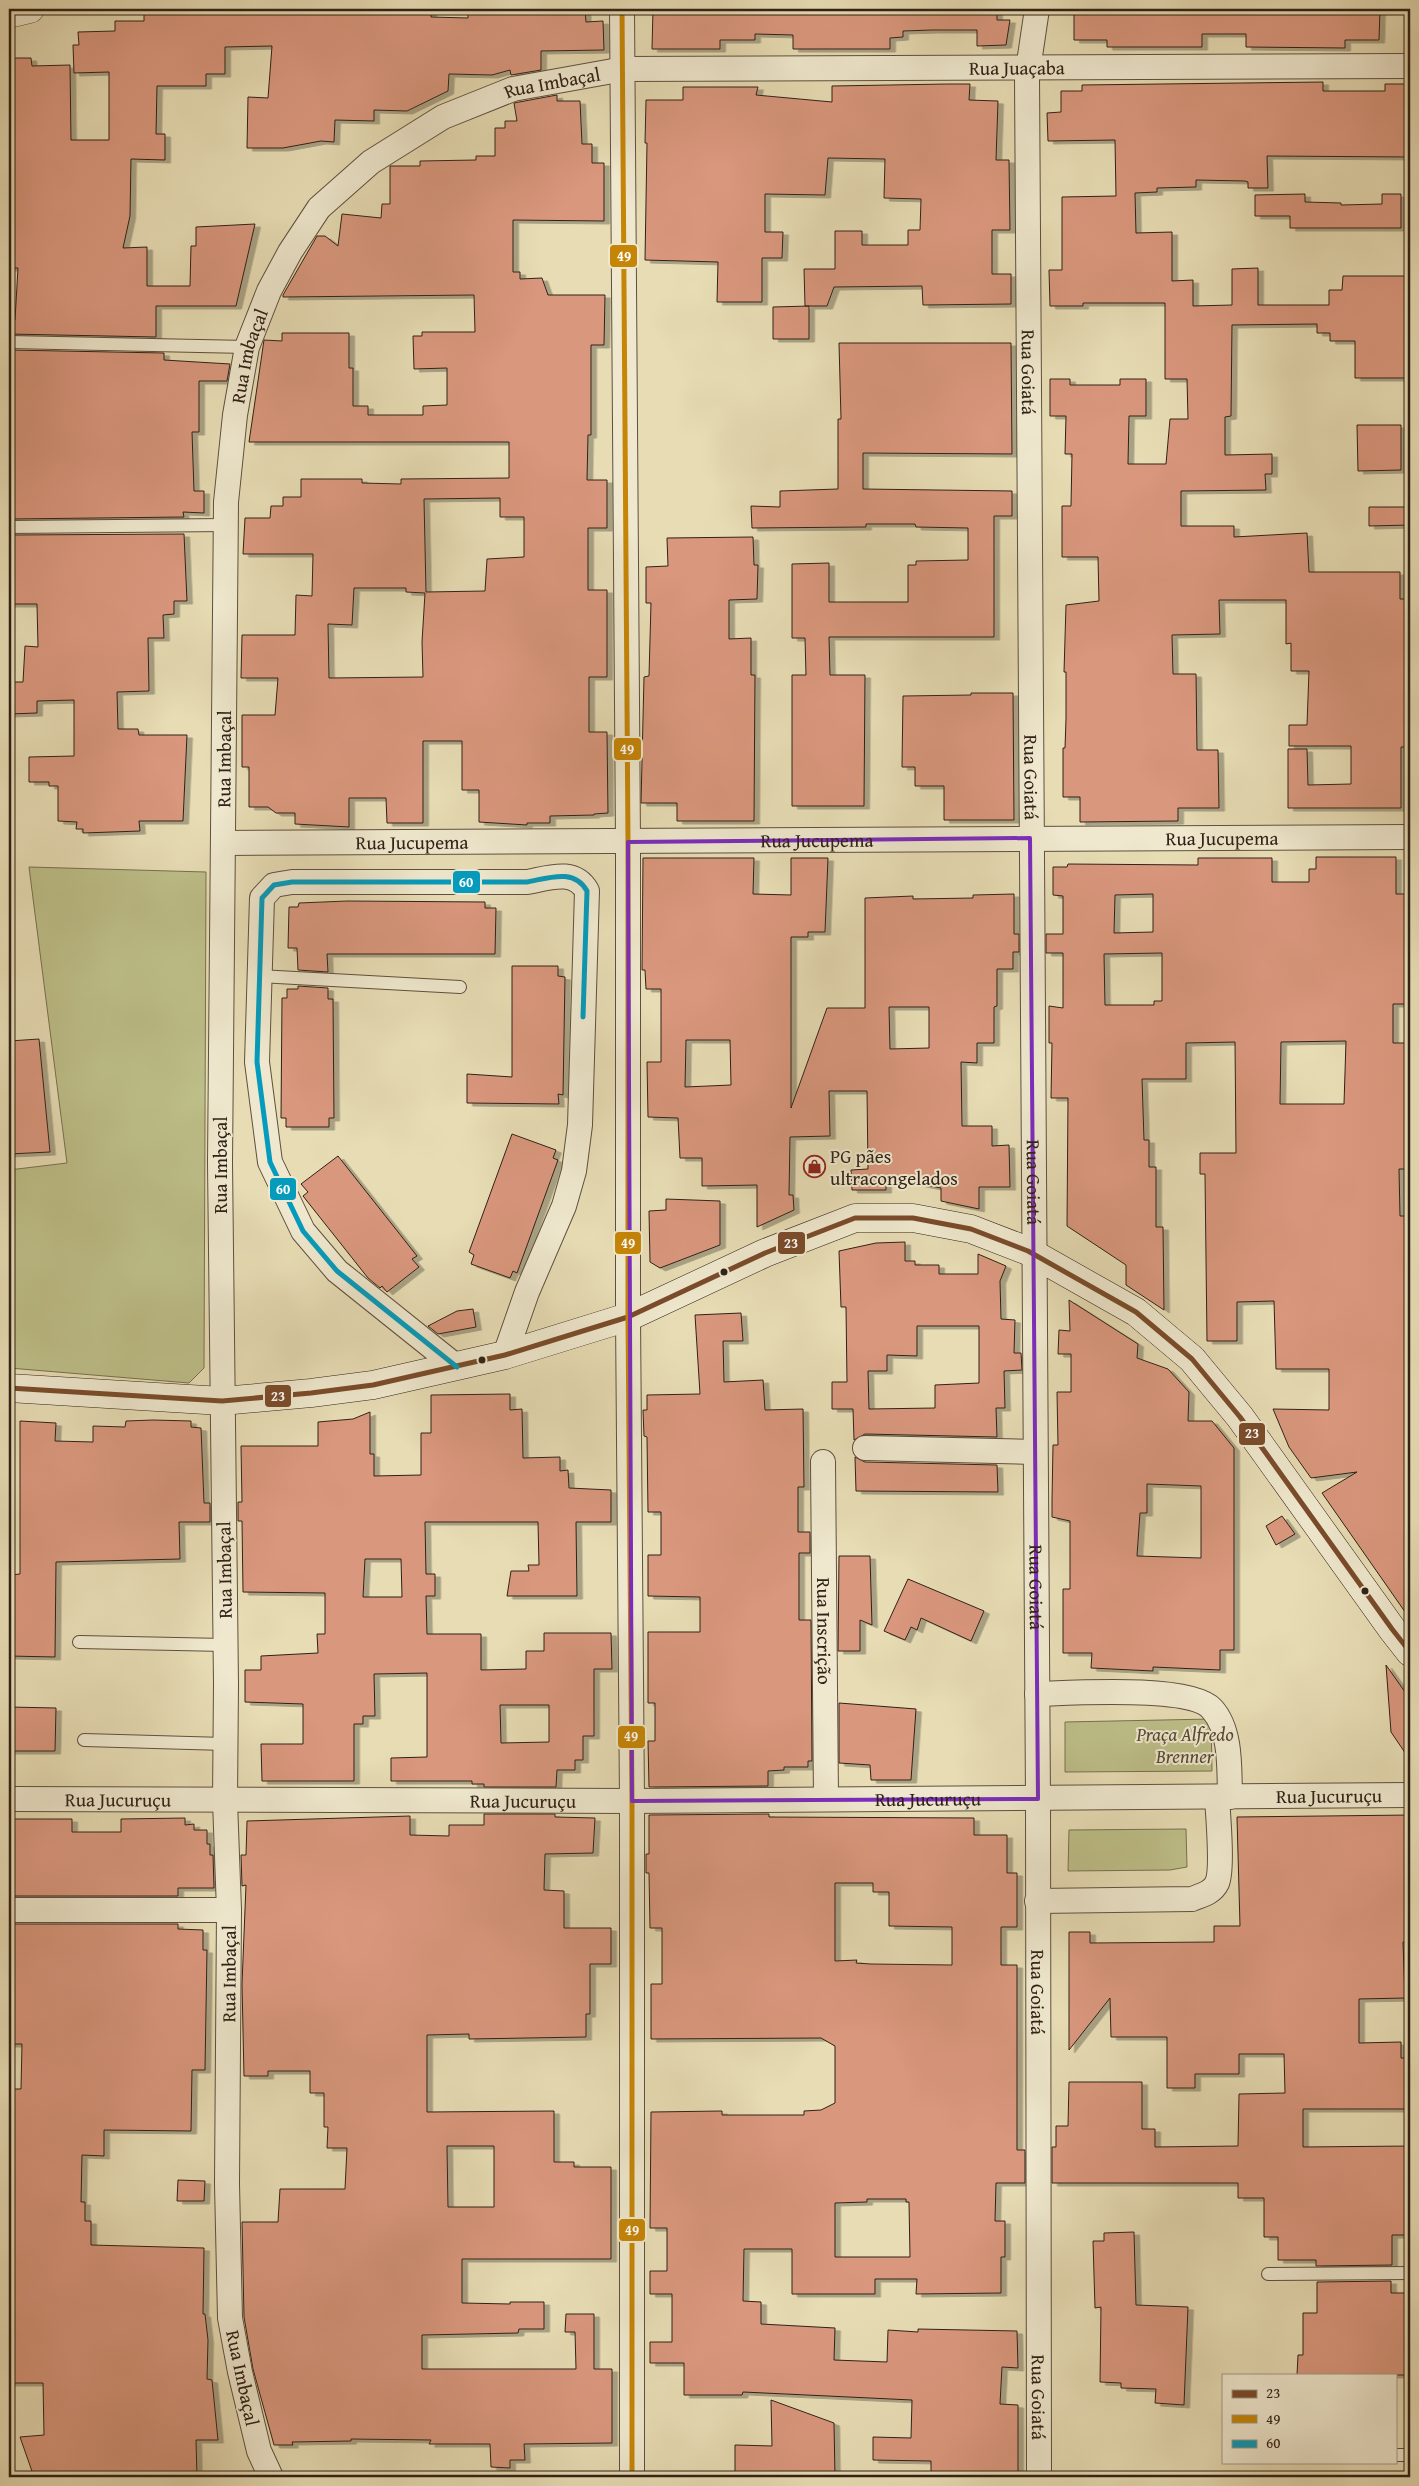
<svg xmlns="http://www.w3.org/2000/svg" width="1419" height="2486" font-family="'Gentium Book Plus',serif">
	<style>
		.green { fill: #bdbe88; stroke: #767050 }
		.building { fill: #d9977d; stroke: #302117; fill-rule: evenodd; filter: url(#shadow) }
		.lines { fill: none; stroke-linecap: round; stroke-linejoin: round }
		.service-casing { stroke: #5e503e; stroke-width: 14 }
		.minor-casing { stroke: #5e503e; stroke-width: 26 }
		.tertiary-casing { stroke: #5e503e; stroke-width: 29 }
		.secondary-casing { stroke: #302117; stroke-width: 29 }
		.service { stroke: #efe8ce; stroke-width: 12 }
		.minor { stroke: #efe8ce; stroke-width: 24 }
		.tertiary { stroke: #efe8ce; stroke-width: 28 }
		.secondary { stroke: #efe8ce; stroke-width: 28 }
		.bus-1-casing { stroke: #efe8ce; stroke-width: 9 }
		.bus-2-casing { stroke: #efe8ce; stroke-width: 9 }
		.bus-3-casing { stroke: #efe8ce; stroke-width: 9 }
		.bus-1 { stroke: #7a4b2a; stroke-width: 5 }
		.bus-2 { stroke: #c58506; stroke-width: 5 }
		.bus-3 { stroke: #059bbc; stroke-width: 5 }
		.marked { fill: none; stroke: #7b2cbf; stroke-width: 4; stroke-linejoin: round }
		.bus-dot { fill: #302117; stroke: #efe8ce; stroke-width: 2 }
		.labels { text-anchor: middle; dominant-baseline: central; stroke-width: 4; stroke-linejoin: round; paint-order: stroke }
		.street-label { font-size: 19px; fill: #302117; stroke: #efe8ce }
		.poi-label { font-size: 19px; fill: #302117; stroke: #efe8ce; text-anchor: start }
		.park-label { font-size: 19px; font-style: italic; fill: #534833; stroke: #efe8ce }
		.line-badge { stroke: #efe8ce; stroke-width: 2 }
		.badge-label { font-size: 14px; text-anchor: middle; font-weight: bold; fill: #fff }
	</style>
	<defs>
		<filter id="shadow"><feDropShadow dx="5.5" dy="3" stdDeviation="0" flood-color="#0004"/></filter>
	</defs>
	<rect width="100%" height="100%" fill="#e7dcb4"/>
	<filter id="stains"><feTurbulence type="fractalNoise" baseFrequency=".004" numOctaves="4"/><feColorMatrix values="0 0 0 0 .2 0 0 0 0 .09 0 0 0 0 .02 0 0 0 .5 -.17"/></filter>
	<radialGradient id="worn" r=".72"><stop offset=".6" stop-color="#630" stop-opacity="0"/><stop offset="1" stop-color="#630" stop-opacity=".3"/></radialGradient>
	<!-- green -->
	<path class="green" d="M29,867L206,872L204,1368L189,1383L9,1368V1170L67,1163Z
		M1211,1719L1212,1771L1065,1772V1722Z
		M1186,1829L1187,1867L1170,1870L1068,1871L1069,1830Z"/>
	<!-- building -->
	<path class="building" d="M144,9H431V17L468,18V9H585L586,22L603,21L604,50L541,51V70L511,75L510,70L492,75L449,74L448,91L407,111L374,110V121L335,120L334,142L321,141L283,148H247L248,97L268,98L272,46L225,47V74H206V86H157L156,134H165V160L131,159L130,216L123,248L147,247V286H190L191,246H196V227L255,224L236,306H156V337L9,334V319L15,320L18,268H9V58H31L32,66L70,65L71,140H109V72L74,73L73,45H79L78,32L115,31V21H144Z
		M653,9H997V20H1010L1006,45L977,46V30H932L903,31V37L890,38V49H793V35L755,34V40H720V49H652Z
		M1093,9H1380L1379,40H1345V48L1246,47V34H1202V47H1107V40H1074V11H1093Z
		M1323,82V91H1385V84H1410V157L1267,156L1268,188H1248V182L1245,181L1196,180V187L1157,188V192L1135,193L1136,233L1172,232V281L1193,280V306L1232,305V269L1258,268V305H1329V290H1342L1343,276H1410V378H1355V341H1330V333H1317V324L1232,325L1231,416L1225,417V455L1272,454V474H1265L1266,490L1181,491V526H1234V537L1307,533L1309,572H1400V599H1410V747H1401V808H1288V749H1307L1308,785L1351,784V746H1289V725H1307L1309,671H1291V643L1286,644V600H1219L1220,634L1172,635L1173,674H1196L1197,750H1218L1219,808H1178V821L1080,822V797H1063V748H1065L1066,719V672H1064L1066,605L1099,601L1098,557H1062V506H1071L1072,454H1065L1066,416H1050V379H1070V385H1120V379H1146V416H1129L1128,464H1166L1170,419H1188L1187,379H1165V303H1083V306H1050L1049,270H1062V197L1116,196L1115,140L1048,141L1047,113L1061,112V91H1082V85Z
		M947,84H970L969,100L998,101L996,160H1009L1010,230H992V274H1011V304L923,305L922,286L834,287L827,306H805L804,269H835V231H862V245H908V230H920L921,199L884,198L885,159L828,158L825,195L765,194V232H783L782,258H762V302H717L718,262L645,260L647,143H645L646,100H683V87H758L756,95L832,102V86Z
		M557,95V101H580L582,144H592V163H604V221L513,220V272H520V279L542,278L548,295H605L604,345H591V435H588L587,480H607V528H588V590H607V677H589V732H607L608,813L594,814V815L550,816V823H527V825L479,822V790H462V741H423V823H387L386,798H349V827L295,824V813H276L268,807H249V767H242V715H275L278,678H241L242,635H295L296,595L312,596L313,554H243L245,518H270L271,506H283V497H301V479H362V483L401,484V479L509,478V442H249L264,340L282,341V333H349V368H353V406H368V415H423V406L447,405V368L414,369L413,336H422V332H475L474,295L283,297V295L317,236H325L338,246L342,214L381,218L382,204H390V166H420V161L476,160V156H495V128H505V121H517L514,103ZM500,498V517H524V557L487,559L485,591L426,592L424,499ZM354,588H406V592L425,593L422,642L423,677L329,678L328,624L352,625Z
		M1305,194V202L1341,203V205L1382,204V194H1401V228H1290V216H1255V195Z
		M809,306V339H773V307Z
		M839,343H1011L1012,454L863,453V489L1012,491V516H994V637H829L830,675H865L864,806H792V675H806L805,638H792V564L829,563V602H908V565H916V561L968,560V528L916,527L915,524H866V527L752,528L751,506L780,507V491L838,489V419H841Z
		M9,350L164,353V360L230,364L227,381H199V432H192L194,491H204V513L183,512L184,517L9,519Z
		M1357,425H1401V470L1358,471Z
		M1369,507H1410V525L1369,526Z
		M184,534L187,601H174V614L163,615L164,638H148L149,691L117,692L118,729H138L139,735H187L183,821H139L140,831L83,833V829H76L77,822L58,821V786H49V782H29V757L74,756V700L37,701V713L9,714V682H23L25,646L38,647L37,604H9V535Z
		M753,537L754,565H758L757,599L729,600V639L751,638V675H755L754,821H677V803H641L644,677L649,676L651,603H646V567L668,566L667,538Z
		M971,693H1013L1014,820H944V786H915V767H902L903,696L971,695Z
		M1316,857H1396V894H1408L1410,1004H1393V1043H1407V1127H1410V1169H1399L1400,1216H1410L1408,1298H1410V1619L1322,1493L1357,1472L1311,1478L1289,1447L1273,1409L1329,1410V1369H1276L1274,1301L1237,1302V1341H1207L1205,1174H1200V1153H1236L1235,1042L1186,1043V1079H1142L1144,1140H1149V1167H1156V1227H1163L1164,1310L1126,1285V1265L1067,1226L1068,1098H1051L1052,1043H1049V1006L1063,1008V953H1046V934H1063V896L1053,895V867H1067L1068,864L1198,865V858H1272V882H1309V869H1316ZM1153,894V932L1114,933L1115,895ZM1162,953V1001H1154V1005H1105L1104,954ZM1346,1041L1344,1104H1280L1281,1042Z
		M643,858H754L753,894L791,895V858H828L825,932H808V937H791V1108L827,1008H865V898L913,896V899L973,898V895L1014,894V934H1019V952H1013V969H997V1006L994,1007V1043H977V1063L961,1062L962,1126H992V1146L1009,1145L1010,1187H979V1209L941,1201V1188L886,1177V1190H852L851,1170L868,1169L867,1091H829L830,1136L790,1137L789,1195H793L794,1210L757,1227V1185L702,1186V1158H680L678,1118L648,1117L647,1062H661V989H646L645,970H642ZM889,1007H929V1048L890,1049ZM686,1040H730L731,1085L685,1087Z
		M347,901L485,902V908H496L495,954H327L328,972L298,970L297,948H288L289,907H298L299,903Z
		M512,966H558V976L565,977L563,1095L558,1094L559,1104L467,1103V1074L512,1077Z
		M298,986L328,988V999H333L334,1118H329V1127H286V1118H281L282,998H287V989H298Z
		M39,1039L50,1152L9,1154V1041Z
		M512,1134L556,1150L553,1158L558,1160L517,1273L513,1271L510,1278L471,1264L474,1255L469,1252Z
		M338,1156L417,1256L412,1259L419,1267L387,1292L382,1286L380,1288L368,1278L303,1196L308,1192L301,1184Z
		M666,1199L720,1201V1245L660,1268L650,1262L649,1211L666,1210Z
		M905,1242V1261H915V1265H939V1274H978V1254L1006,1266L1000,1281L1001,1319L1015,1320L1014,1353H1021L1022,1370L1004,1371L1005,1408H996L997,1437L865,1434L854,1440L853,1409H832V1382H847L846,1307H841L839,1251L876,1243ZM917,1326H979V1383L935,1385V1408L869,1409L868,1371H887V1355L917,1356Z
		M1069,1300L1138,1344L1137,1358L1168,1369L1189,1392L1188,1421H1212L1234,1448V1650H1220V1670L1153,1667V1671L1091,1668L1092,1653H1063V1589H1070V1521L1052,1517V1500L1053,1445H1058L1057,1392H1071V1354H1058L1059,1330L1070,1331ZM1147,1484L1201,1486V1558L1137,1556L1140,1513H1147Z
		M473,1309L476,1327L438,1334L428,1326L457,1311Z
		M741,1313L743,1341H723L724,1382L763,1380L765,1410L803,1409L804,1487H798V1532H810V1553H799V1620H811L812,1761H808V1767H784V1770L768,1771V1786L649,1787L648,1741H655V1703H648V1632H700V1597L648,1596V1555H661V1512H648L647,1437L644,1436L643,1410H647V1395L700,1394L695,1315Z
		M510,1394V1410L522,1409L523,1458L560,1457V1471L568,1470L569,1488L611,1490V1522H576L577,1596H507L511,1571H529L528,1565H539L538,1522H425L426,1574H435V1596H426L427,1634H481V1670L526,1669V1651H544V1633H611L612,1669H594V1736H583V1760H575V1770H557L556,1787H484V1784H472V1781H391V1758L427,1757V1673L374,1674L375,1716H363V1724H354V1781H262L261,1744H303V1704L245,1702V1670H261V1656L318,1653L317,1634H325V1593L243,1592L242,1521H238V1502H242L241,1446H318V1422L353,1419L370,1412V1454H374V1476L421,1475V1433H431V1395ZM365,1559H401L402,1597H363ZM500,1705H549V1742L501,1743Z
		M153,1420L191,1421V1427L201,1428L204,1503H210V1522H179L180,1559L56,1562L55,1657L9,1656V1575L20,1574V1421L56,1423L55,1441L93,1442V1426L125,1427L126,1421Z
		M855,1457L865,1462L997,1465L998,1492L856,1491Z
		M1282,1516L1295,1534L1276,1545L1266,1526Z
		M839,1556H870L872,1625L860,1620V1651H838Z
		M908,1579L984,1611L971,1641L921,1618L917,1630L911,1627L905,1640L884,1631Z
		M1386,1665L1410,1699V1760L1391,1732Z
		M839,1703L916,1709L911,1780H871L870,1765L839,1763Z
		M9,1707L56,1708L55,1751H9Z
		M484,1814H555V1817L595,1818L593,1853L545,1854L544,1890L564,1891V1928H611V1964H590V2014H586V2037L469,2039V2034L427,2035V2112L554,2111V2162H574V2167H611V2259H462V2303L510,2304V2302H544V2329H519L518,2333L422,2335V2369H576L575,2332H565L566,2314H594V2369H612V2443L524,2444L525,2460H510V2468L491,2467L490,2444H429L431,2440L351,2439V2441L292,2442L293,2445H274L253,2369L244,2317L242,2222H278L280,2189H345L347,2148H327L328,2127H324V2093H310V2071H268V2076H244L242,1984L246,1885L242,1886L241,1855H246L247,1821L410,1816V1835L449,1836V1825H484ZM447,2146H494V2207H448Z
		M769,1814V1817L974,1818V1835H1007V1873H1017V1927H1001V1965H1017V2150H1025V2183H996L995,2221H1005V2257H1001V2293L916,2294L917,2279H875V2294H792V2249H744L743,2301L761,2302V2324L835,2328L834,2360L887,2362L888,2330L918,2332V2329L1017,2331L1018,2368L1002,2367L1000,2404L1018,2405V2474H931V2461L873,2460V2437L911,2438L912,2400L743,2392L742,2395H684V2363H650V2342H672V2294H650V2271H667V2228H650L651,2112L722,2111V2115H804V2111L821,2110L835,2103V2046L821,2038L651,2039V1984H662V1928H650L649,1873H646V1854H649V1815ZM835,1883H873V1892H889V1926L952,1927V1965L871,1964L856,1963L857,1960L835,1961ZM867,2199H906V2202H909L910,2257H835V2203L867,2202Z
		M1410,1815V1942H1403L1405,1998L1359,1999V2043L1401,2042V2058H1410V2109H1303V2147L1410,2146V2235H1392V2265L1316,2266V2260H1278V2237H1264V2198H1238V2183H1052V2147H1056V2126H1068L1069,2082H1142V2129H1155V2147L1238,2146L1239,2094L1285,2093L1284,2054H1239V2074H1195V2088H1167V2037H1111L1110,1998L1069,2050V1932H1090V1943L1214,1942V1926H1240L1237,1817Z
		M185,1818V1825L194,1824V1830H207V1844H210V1855H213L214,1888H178V1896H9V1819H72V1832H121V1819Z
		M9,1924H178V1929L203,1930V1950H207L205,2070H192L191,2131L104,2130V2156L82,2155L81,2202H85V2221H91V2245L204,2248L203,2314H205L208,2340L207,2379L212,2380L218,2440H196L197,2477H34L20,2437L44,2435L43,2383H9V2089H21L22,2044H9Z
		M178,2180L205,2181L204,2201H177Z
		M1134,2232L1136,2305L1188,2307L1184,2405L1155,2403L1156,2389L1121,2388V2383L1100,2382L1101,2307L1095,2308L1093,2241H1104V2233Z
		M1391,2281V2293H1410V2315H1407V2375H1297L1298,2355H1303V2313H1317V2282Z
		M771,2400L834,2423L835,2477L735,2475V2445L772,2446Z"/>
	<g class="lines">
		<defs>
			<path id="service" d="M9,342L247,347
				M9,527L226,525
				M259,976L460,987
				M79,1642L225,1645
				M84,1740L225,1744
				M1268,2274L1410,2273
				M1395,2455H1410"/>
			<g id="minor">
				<path d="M622,9L628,842V1317L632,1801V2477"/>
				<path id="s1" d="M1037,9L1027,76L1038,1799L1039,2477"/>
				<path id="s2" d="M223,843L1410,837"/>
				<path d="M457,1367L337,1271L303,1231L270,1162L257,1062L262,898L274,885L292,882H527C549,878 574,868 587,891L580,1125L574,1171L564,1206L527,1292L505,1355"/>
				<path d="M865,1448L1035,1452"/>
				<path id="s3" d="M823,1462L826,1799"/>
				<path d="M1037,1694C1071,1693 1191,1685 1212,1709C1232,1731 1229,1770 1230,1797"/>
				<path id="s4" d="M9,1799L632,1801L1410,1795"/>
				<path d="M1037,1901L1192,1899C1202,1895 1212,1893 1217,1883C1223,1870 1218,1814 1217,1798"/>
				<path d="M9,1910H229"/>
				<path id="s5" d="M271,2477L259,2451L240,2372L230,2318L227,2184L229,1910L225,1801L226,1684L220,1163L226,502L235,415L247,347L269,291L290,252L319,208L371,162L443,117L513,89L624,69L1410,66"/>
			</g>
			<path id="tertiary" d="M9,14L30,9"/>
			<path id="secondary" d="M9,1388L222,1401L311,1393L373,1385L505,1355L628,1317L765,1253L855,1218H913L971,1229L1028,1251L1136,1312L1192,1359L1240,1417L1392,1629L1410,1652"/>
		</defs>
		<!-- service casing -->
		<use href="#service" class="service-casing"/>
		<!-- minor casing -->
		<use href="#minor" class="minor-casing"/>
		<!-- tertiary casing -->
		<use href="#tertiary" class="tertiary-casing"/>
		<!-- secondary casing -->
		<use href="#secondary" class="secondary-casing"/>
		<!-- service -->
		<use href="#service" class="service"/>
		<!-- minor -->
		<use href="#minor" class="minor"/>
		<!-- tertiary -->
		<use href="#tertiary" class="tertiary"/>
		<!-- secondary -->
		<use href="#secondary" class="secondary"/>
		<defs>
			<path id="bus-1" d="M9,1388L222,1401L311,1393L373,1385L505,1355L628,1317L765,1253L855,1218H913L971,1229L1028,1251L1136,1312L1192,1359L1240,1417L1392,1629L1410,1652"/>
			<path id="bus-2" d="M622,9L628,842V1317L632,1801V2477"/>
			<path id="bus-3" d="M457,1367L337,1271L303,1231L270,1162L257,1062L262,898L274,885L292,882H527C549,878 574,868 587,891L583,1017"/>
		</defs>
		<!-- bus-1 casing -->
		<use href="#bus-1" class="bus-1-casing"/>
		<!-- bus-2 casing -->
		<use href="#bus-2" class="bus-2-casing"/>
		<!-- bus-3 casing -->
		<use href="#bus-3" class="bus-3-casing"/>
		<!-- bus-1 -->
		<use href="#bus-1" class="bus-1"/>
		<!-- bus-2 -->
		<use href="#bus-2" class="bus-2"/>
		<!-- bus-3 -->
		<use href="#bus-3" class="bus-3"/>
	</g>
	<!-- marked area -->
	<path class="marked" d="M1030,838L1038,1799L632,1801L628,842Z"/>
	<!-- icons -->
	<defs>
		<symbol id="shop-ring" viewBox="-11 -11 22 22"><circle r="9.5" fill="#efe8ce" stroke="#8f2418" stroke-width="1.5"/><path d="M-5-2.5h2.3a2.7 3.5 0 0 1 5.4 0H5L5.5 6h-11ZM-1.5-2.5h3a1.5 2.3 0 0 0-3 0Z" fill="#8f2418"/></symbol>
	</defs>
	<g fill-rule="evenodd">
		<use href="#shop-ring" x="802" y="1154" width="25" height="25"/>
	</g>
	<!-- markers -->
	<g class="bus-dot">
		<circle cx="724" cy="1272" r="4.5"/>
		<circle cx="482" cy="1360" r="4.5"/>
		<circle cx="1365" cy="1591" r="4.5"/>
	</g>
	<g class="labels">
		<!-- street labels -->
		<g class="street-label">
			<text stroke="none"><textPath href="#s5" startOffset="3030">Rua Juaçaba</textPath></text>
			<text stroke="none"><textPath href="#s5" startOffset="2564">Rua Imbaçal</textPath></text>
			<text stroke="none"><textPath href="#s5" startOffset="2129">Rua Imbaçal</textPath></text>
			<text stroke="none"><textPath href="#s1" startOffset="364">Rua Goiatá</textPath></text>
			<text stroke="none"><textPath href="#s5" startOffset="1724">Rua Imbaçal</textPath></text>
			<text stroke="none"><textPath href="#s1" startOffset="769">Rua Goiatá</textPath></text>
			<text stroke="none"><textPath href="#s2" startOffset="999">Rua Jucupema</textPath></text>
			<text stroke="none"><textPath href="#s2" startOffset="594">Rua Jucupema</textPath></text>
			<text stroke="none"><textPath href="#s2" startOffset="189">Rua Jucupema</textPath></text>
			<text transform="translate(220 1165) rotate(-90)">Rua Imbaçal</text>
			<text stroke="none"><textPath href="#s1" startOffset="1174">Rua Goiatá</textPath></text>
			<text transform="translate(224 1570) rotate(-91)">Rua Imbaçal</text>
			<text stroke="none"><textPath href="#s1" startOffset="1579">Rua Goiatá</textPath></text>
			<text stroke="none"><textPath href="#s3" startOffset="169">Rua Inscrição</textPath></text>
			<text stroke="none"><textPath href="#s4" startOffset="1320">Rua Jucuruçu</textPath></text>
			<text stroke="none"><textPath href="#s4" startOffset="919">Rua Jucuruçu</textPath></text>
			<text stroke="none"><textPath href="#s4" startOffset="109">Rua Jucuruçu</textPath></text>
			<text stroke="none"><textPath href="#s4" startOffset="514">Rua Jucuruçu</textPath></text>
			<text stroke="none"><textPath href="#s5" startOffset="509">Rua Imbaçal</textPath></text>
			<text stroke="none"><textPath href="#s1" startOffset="1984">Rua Goiatá</textPath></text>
			<text transform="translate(243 2378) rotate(78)">Rua Imbaçal</text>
			<text stroke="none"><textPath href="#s1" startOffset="2389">Rua Goiatá</textPath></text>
		</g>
		<!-- poi labels -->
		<g class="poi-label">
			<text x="830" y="1156">PG pães<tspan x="830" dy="22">ultracongelados</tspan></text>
		</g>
		<!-- park labels -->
		<g class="park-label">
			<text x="1185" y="1734">Praça Alfredo<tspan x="1185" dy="22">Brenner</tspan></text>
		</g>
	</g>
	<g class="line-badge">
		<rect x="609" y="244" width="29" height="24" rx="5" fill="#c58506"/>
		<rect x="613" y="737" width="29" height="24" rx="5" fill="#c58506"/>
		<rect x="452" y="870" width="29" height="24" rx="5" fill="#059bbc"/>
		<rect x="269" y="1177" width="28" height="24" rx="5" fill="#059bbc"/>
		<rect x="777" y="1231" width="29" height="24" rx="5" fill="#7a4b2a"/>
		<rect x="614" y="1231" width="28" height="24" rx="5" fill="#c58506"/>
		<rect x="264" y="1384" width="28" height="24" rx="5" fill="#7a4b2a"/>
		<rect x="1238" y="1422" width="28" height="24" rx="5" fill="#7a4b2a"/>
		<rect x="617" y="1725" width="29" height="24" rx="5" fill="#c58506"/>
		<rect x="618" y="2218" width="28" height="24" rx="5" fill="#c58506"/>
	</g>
	<g class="badge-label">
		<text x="624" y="261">49</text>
		<text x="627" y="754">49</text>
		<text x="466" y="887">60</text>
		<text x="283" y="1194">60</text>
		<text x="791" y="1248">23</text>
		<text x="628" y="1248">49</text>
		<text x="278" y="1401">23</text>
		<text x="1252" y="1438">23</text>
		<text x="631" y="1741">49</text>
		<text x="632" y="2235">49</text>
	</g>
	<!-- margin -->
	<rect width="1419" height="2486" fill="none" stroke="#e7dcb4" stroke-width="30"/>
	<rect x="10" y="10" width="1399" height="2466" fill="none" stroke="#302117" stroke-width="2.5"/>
	<rect x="15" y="15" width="1389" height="2456" fill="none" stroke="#302117"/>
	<!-- legend -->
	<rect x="1222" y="2374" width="175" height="90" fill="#efe8ce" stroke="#a39885"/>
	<rect x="1232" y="2390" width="25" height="8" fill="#7a4b2a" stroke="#a39885"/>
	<text x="1266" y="2398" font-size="15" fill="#302117">23</text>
	<rect x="1232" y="2415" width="25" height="8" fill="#c58506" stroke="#a39885"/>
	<text x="1266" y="2424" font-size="15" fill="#302117">49</text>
	<rect x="1232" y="2440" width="25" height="8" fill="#059bbc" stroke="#a39885"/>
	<text x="1266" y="2448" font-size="15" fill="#302117">60</text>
	<rect width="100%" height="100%" filter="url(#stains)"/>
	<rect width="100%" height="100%" fill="url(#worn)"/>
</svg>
